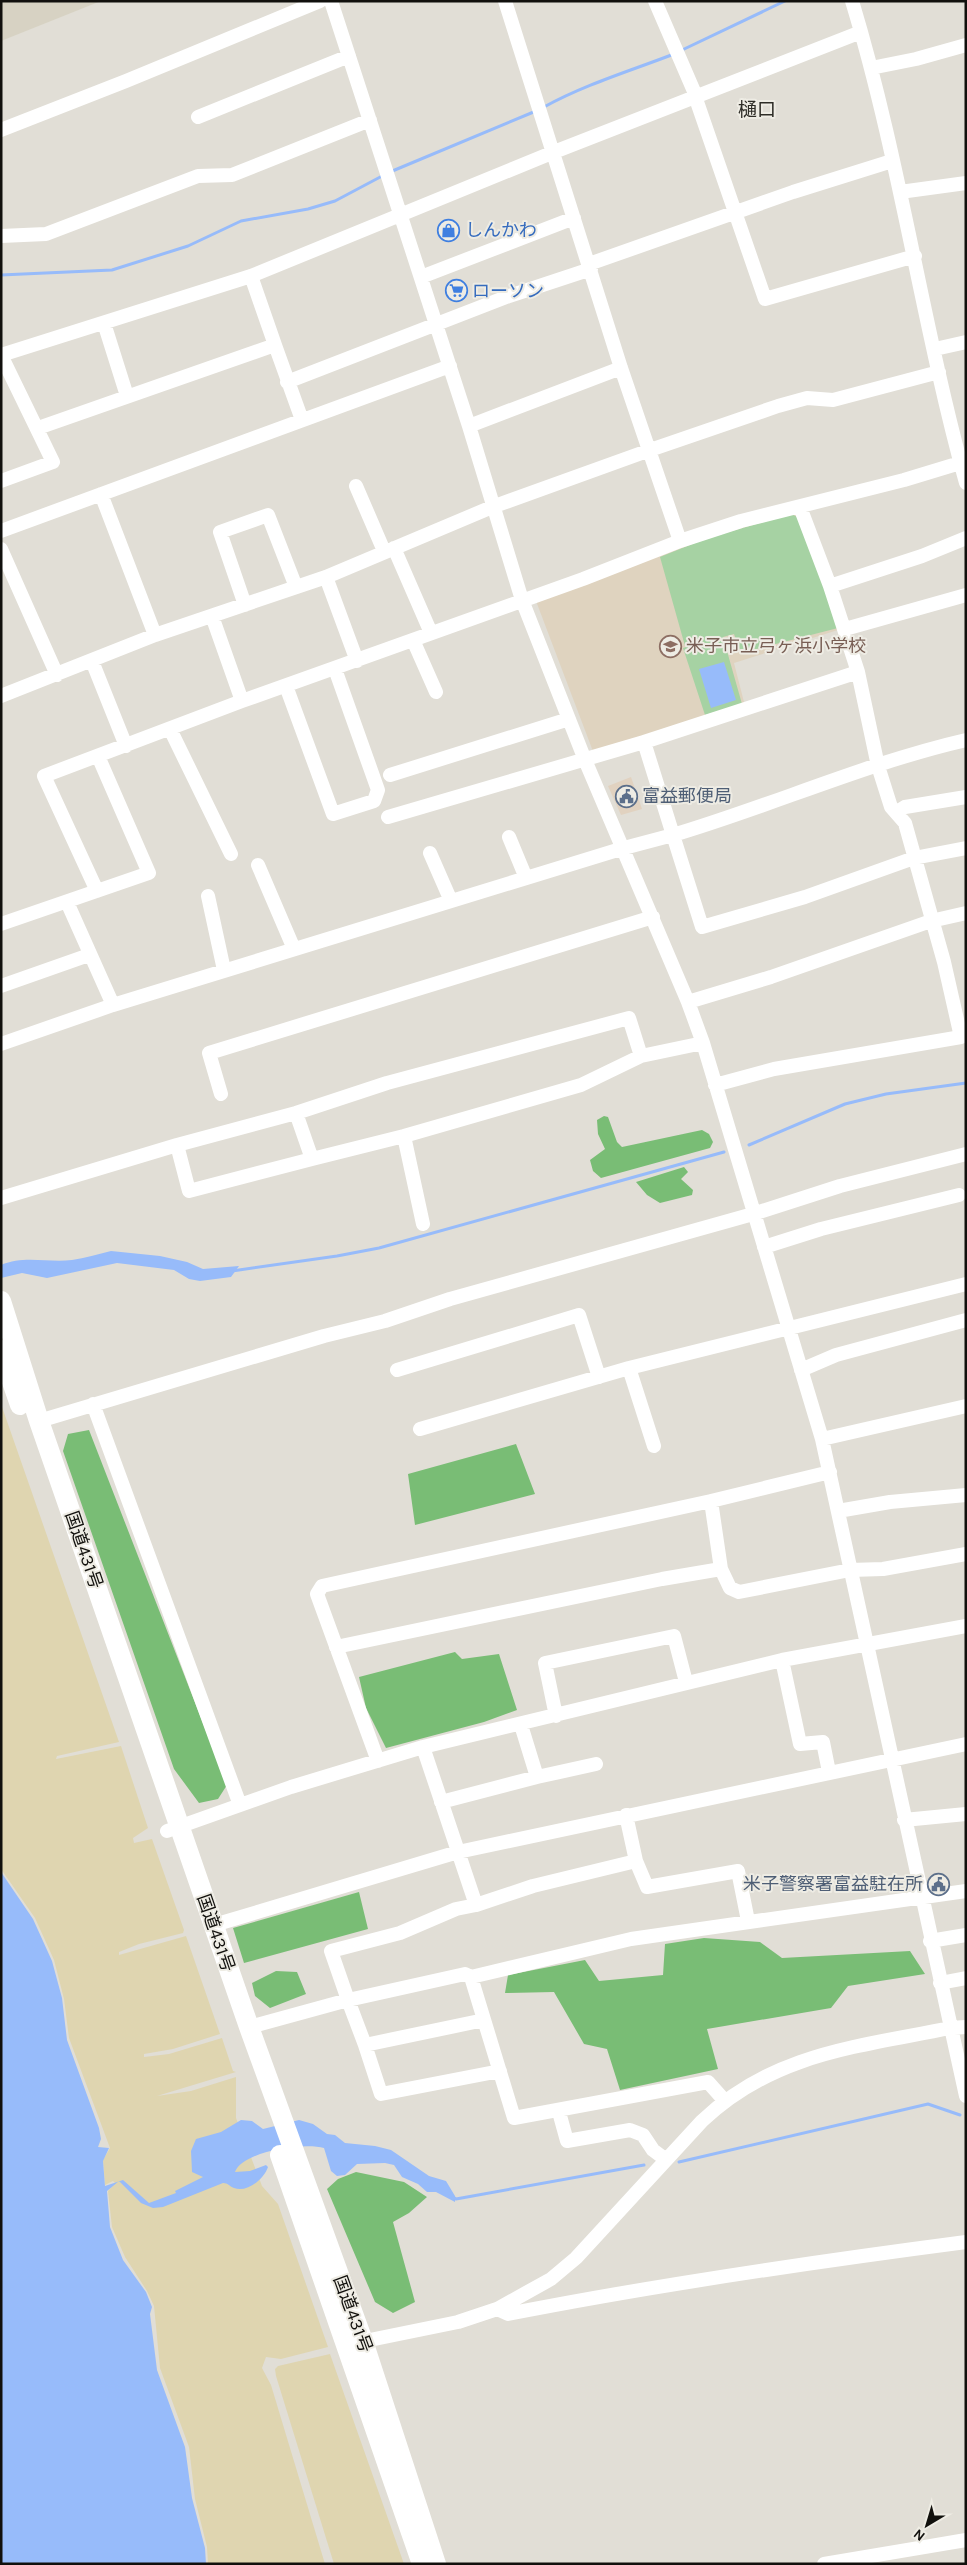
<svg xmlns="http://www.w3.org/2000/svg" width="967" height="2565" font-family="Karla,'Noto Sans JP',sans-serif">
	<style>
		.commercial { fill: #e1d2c0 }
		.built { fill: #d7d2c3 }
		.education { fill: #dfd3bf }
		.green { fill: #a6d2a3 }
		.forest { fill: #79bd75 }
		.sand { fill: #dfd5b0 }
		.water { fill: #97bbfa }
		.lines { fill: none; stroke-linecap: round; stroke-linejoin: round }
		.stream { stroke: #97bbfa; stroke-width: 3 }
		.minor { stroke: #fff; stroke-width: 14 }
		.highway { stroke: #fff; stroke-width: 20 }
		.labels { text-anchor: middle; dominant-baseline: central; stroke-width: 4; stroke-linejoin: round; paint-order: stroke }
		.shop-label { font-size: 18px; fill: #366cbe; stroke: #eeece4; text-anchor: start }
		.education-label { font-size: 18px; fill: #785e54; stroke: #eeece4; text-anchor: start }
		.service-label { font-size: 18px; fill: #4e5e75; stroke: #eeece4; text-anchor: start }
		.street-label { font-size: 18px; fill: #11100d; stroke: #eeece4 }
		.neighbourhood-label { font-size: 19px; fill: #2e2d27; stroke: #eeece4 }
	</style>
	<rect width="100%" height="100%" fill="#e1ded6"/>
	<!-- commercial -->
	<path class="commercial" d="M631,777L642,809L621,815L608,786Z"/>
	<!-- built -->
	<path class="built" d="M1,1H101L1,41Z"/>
	<!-- education -->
	<path class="education" d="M792,512L803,517L841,629L734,663L745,706L594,754L536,601L683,545Z"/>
	<!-- green -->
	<path class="green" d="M791,514L802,519L838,628L741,653L734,634L723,637L742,704L705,715L683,648L693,645L685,646L660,557L705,539Z"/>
	<!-- forest -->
	<path class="forest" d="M604,1116L608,1117L617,1142L622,1147L702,1130L709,1134L713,1142L710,1148L601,1178L593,1171L590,1160L605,1149L598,1134L597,1120Z
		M684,1167L688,1172L681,1179L693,1190L692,1195L660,1203L647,1195L636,1182Z
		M89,1430L227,1785L218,1799L199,1803L174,1769L63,1451L68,1434Z
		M516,1444L535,1494L415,1525L408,1474Z
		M455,1652L462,1659L499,1654L517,1710L484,1722L386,1748L366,1708L359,1677Z
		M359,1892L368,1929L244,1963L233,1928Z
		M704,1938L760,1942L782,1958L910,1951L925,1974L848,1986L831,2008L707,2029L718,2069L620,2090L607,2049L584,2044L554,1992L505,1993L508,1975L585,1960L599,1981L663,1975L665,1944Z
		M276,1971L297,1972L306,1994L270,2008L255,1996L252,1983Z
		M356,2172L404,2182L427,2197L409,2213L393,2222L415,2302L393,2313L375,2302L327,2189L338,2179Z"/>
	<!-- sand -->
	<path class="sand" d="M1,1404L119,1742L57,1756L56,1759L121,1746L148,1828L133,1838L134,1843L152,1839L184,1930L183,1933L139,1944L119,1952V1955L186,1936L220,2034L173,2049L144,2054V2057L169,2054L222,2038L233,2071L236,2072L157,2096L191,2091L236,2077V2118L262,2186L278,2204L328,2347L281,2359L266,2357L262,2368L271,2385L325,2564H208L207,2547L195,2499L189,2447L160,2368L154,2306L147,2291L125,2257L112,2227L108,2191L115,2183L113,2181L105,2185L103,2160L110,2148L69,2038L64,1999L54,1960L35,1918L1,1869Z
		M330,2354L404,2564H334L276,2376L275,2369L278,2366Z"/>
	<!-- water -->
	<path class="water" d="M724,662L736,700L711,708L699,669Z
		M111,1251L160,1256L187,1262L203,1269L239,1266L231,1277L200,1281L189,1279L174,1270L117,1263L47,1278L22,1273L1,1278V1265C24,1255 48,1263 72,1260C85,1258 98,1254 111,1251Z
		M1,1872L33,1919L52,1961L62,1998L67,2040L99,2128L101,2139L98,2147L109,2148L103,2161L105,2186L123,2180L149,2203L176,2193L175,2191L203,2177L192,2172L191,2151L196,2139L221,2132L241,2120L252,2121L263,2129L299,2120L313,2124L327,2134L335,2135L345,2143L375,2146L391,2150L429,2176L446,2181L455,2196V2202L436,2192H427L418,2184L402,2177L394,2165L385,2163L357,2164L345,2175L337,2176L331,2171L324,2148C304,2142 243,2151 235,2172L250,2171L266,2165L268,2167C264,2179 247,2193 234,2188C229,2186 228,2183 223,2183L163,2207L153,2208L141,2203L119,2181L107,2191L110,2227L123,2260L146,2292L152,2307L150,2314L157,2370L185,2447L192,2498L205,2548L206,2564H1Z"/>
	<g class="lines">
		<!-- stream -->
		<path class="stream" d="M680,51L785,1
			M544,107C586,84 630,71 674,54
			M390,172L536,111
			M1,275L112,270L188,246L241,221L308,209L335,201L384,175
			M749,1145L845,1104L886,1094L966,1083
			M232,1271L337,1256L379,1248L724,1152
			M679,2162L928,2104L960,2115
			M453,2197L456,2199L644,2165"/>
		<!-- minor -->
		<path class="minor" d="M331,1L469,426L522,600L585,760L688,1002L703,1043L822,1439L966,2096
			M505,1L621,368L680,541
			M655,1L696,96
			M852,1C900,159 922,324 966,483
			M871,68L916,59L966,45
			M695,96L765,299L915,256
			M198,117L349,56
			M1,130L126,81L320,1
			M900,192L966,183
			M1,236L46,234L198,176L232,175L370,120
			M589,264L793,192L892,161
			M421,277L574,218
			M104,323L127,396
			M275,345L302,420
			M935,349L966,342
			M1,355L251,276L554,152L861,32
			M1,355L53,462L1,481
			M287,382L509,296L591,269
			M469,426L621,368
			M38,428L275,345L251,276
			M356,486L384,551
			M101,494L155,635
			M1,531L450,366
			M394,548L431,633
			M1,549L57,675
			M326,577L357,661
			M830,586L922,556L966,538
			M245,605L220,532L268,515L296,587
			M212,616L242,701
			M845,629L966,595
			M413,640L436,692
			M92,661L126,746
			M286,686L333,814L374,801L378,790L335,669
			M1,696L155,635L326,577L492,507L650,450L778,406L807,398L833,400L939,372
			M170,729L231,854
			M966,740C866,763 771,806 673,835L702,927L805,897L914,858L966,848
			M390,775L569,719
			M897,812L905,807L966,797
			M388,817L644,742
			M509,837L526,878
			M430,853L451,901
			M258,865L294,949
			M97,891L44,776L242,701L583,579L680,541L741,521L904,480L960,463
			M208,896L224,970
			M1,924L149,873L98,756
			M1,986L89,955
			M688,1002L771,977L931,921L966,913
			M113,1005L624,848L673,835L644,742L858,672
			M1,1044L113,1005L67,902
			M715,1085L774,1069L961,1037L944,962L905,823L891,807L878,766L858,672L830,586L800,507
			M221,1094L209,1053L653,917
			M296,1113L312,1159L404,1136L581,1085L641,1056
			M404,1136L423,1224
			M177,1145L189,1191L312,1159
			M1,1198L177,1145L296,1113L387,1083L629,1018L641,1056L703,1043
			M764,1247L821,1229L959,1195
			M629,1368L654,1446
			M397,1370L579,1315L599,1377
			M801,1370L836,1355L966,1320
			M93,1404L240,1805
			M39,1421L324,1336L385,1321L450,1299L753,1214L840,1186L966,1154
			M420,1429L629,1368L966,1284
			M822,1439L966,1406
			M711,1501L721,1569L730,1588L739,1592L850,1570L883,1569L966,1554
			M838,1511L890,1502L966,1495
			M336,1647L662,1579L721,1569
			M782,1660L800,1744L823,1742L829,1772
			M556,1716L545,1663L674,1636L686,1682
			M423,1747L476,1905L533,1886L636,1861L647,1887L738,1871L748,1921
			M378,1761L317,1594L322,1586L711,1501L830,1472
			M537,1777L596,1764
			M441,1802L537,1777L521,1725
			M626,1815L636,1861
			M904,1820L966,1814
			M167,1831L291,1787L423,1747L782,1660L966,1626
			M214,1925L458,1852L966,1744
			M930,1941L966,1935
			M940,1983L966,1978
			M484,2020L365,2045L381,2094L500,2071
			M249,2027L348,2000L331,1951L400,1933L456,1909L476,1905
			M365,2045L348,2000L465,1974L471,1977
			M724,2100L708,2082L514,2118L471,1977L631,1939L966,1891
			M559,2112L567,2141L630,2130L643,2135L653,2150L665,2159
			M497,2309L508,2314C660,2284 813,2262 966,2242
			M355,2343L458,2322L497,2309L551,2279L576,2258L702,2121C774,2053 857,2047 950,2028L966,2027
			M824,2564L966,2540"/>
		<!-- highway -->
		<path class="highway" d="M1,1301L39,1421L249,2027L363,2341L436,2564
			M1,1350L20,1405
			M280,2155L422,2564"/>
	</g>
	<!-- icons -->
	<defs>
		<symbol id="shop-ring" viewBox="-11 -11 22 22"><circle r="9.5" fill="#eeece4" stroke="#3f7fe0" stroke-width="1.5"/><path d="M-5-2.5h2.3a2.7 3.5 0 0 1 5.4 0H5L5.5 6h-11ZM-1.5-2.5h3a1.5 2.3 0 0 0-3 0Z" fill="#3f7fe0"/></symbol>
		<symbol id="supermarket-ring" viewBox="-11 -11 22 22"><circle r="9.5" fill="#eeece4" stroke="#3f7fe0" stroke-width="1.5"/><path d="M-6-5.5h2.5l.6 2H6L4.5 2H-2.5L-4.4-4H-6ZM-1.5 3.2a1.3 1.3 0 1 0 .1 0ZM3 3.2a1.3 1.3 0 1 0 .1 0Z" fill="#3f7fe0"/></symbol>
		<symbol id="school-ring" viewBox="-11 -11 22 22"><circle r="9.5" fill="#eeece4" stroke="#8d6e63" stroke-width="1.5"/><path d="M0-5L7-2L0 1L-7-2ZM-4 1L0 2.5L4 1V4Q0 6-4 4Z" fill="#8d6e63"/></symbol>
		<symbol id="civic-ring" viewBox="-11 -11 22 22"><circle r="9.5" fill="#eeece4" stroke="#5c6f8a" stroke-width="1.5"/><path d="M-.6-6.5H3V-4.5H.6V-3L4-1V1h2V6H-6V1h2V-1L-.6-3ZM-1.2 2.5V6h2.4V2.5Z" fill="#5c6f8a"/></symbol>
	</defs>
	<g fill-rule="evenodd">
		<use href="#shop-ring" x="436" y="218" width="25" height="25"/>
		<use href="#supermarket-ring" x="444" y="278" width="25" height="25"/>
		<use href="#school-ring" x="658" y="634" width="25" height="25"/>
		<use href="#civic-ring" x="614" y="784" width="25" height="25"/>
		<use href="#civic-ring" x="926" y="1872" width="25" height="25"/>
	</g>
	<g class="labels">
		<!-- shop labels -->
		<g class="shop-label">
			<text x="465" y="230">しんかわ</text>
			<text x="472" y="291">ローソン</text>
		</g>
		<!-- education labels -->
		<g class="education-label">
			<text x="686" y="646">米子市立弓ヶ浜小学校</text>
		</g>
		<!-- service labels -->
		<g class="service-label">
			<text x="642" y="796">富益郵便局</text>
			<text x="923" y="1884" text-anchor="end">米子警察署富益駐在所</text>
		</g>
		<!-- street labels -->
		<g class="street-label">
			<text transform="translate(84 1550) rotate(71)">国道431号</text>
			<text transform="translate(216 1933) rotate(71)">国道431号</text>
			<text transform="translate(353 2314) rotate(70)">国道431号</text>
		</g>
		<!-- neighbourhood labels -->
		<g class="neighbourhood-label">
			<text x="757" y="110">樋口</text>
		</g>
	</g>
	<!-- border -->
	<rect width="967" height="2565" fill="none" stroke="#11100d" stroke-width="5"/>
	<!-- north arrow -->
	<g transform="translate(927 2525) rotate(218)" stroke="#eeece4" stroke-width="4" paint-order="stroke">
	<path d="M0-4L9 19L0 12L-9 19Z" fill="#11100d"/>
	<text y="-8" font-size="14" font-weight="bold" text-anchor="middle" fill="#11100d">N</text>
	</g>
</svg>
